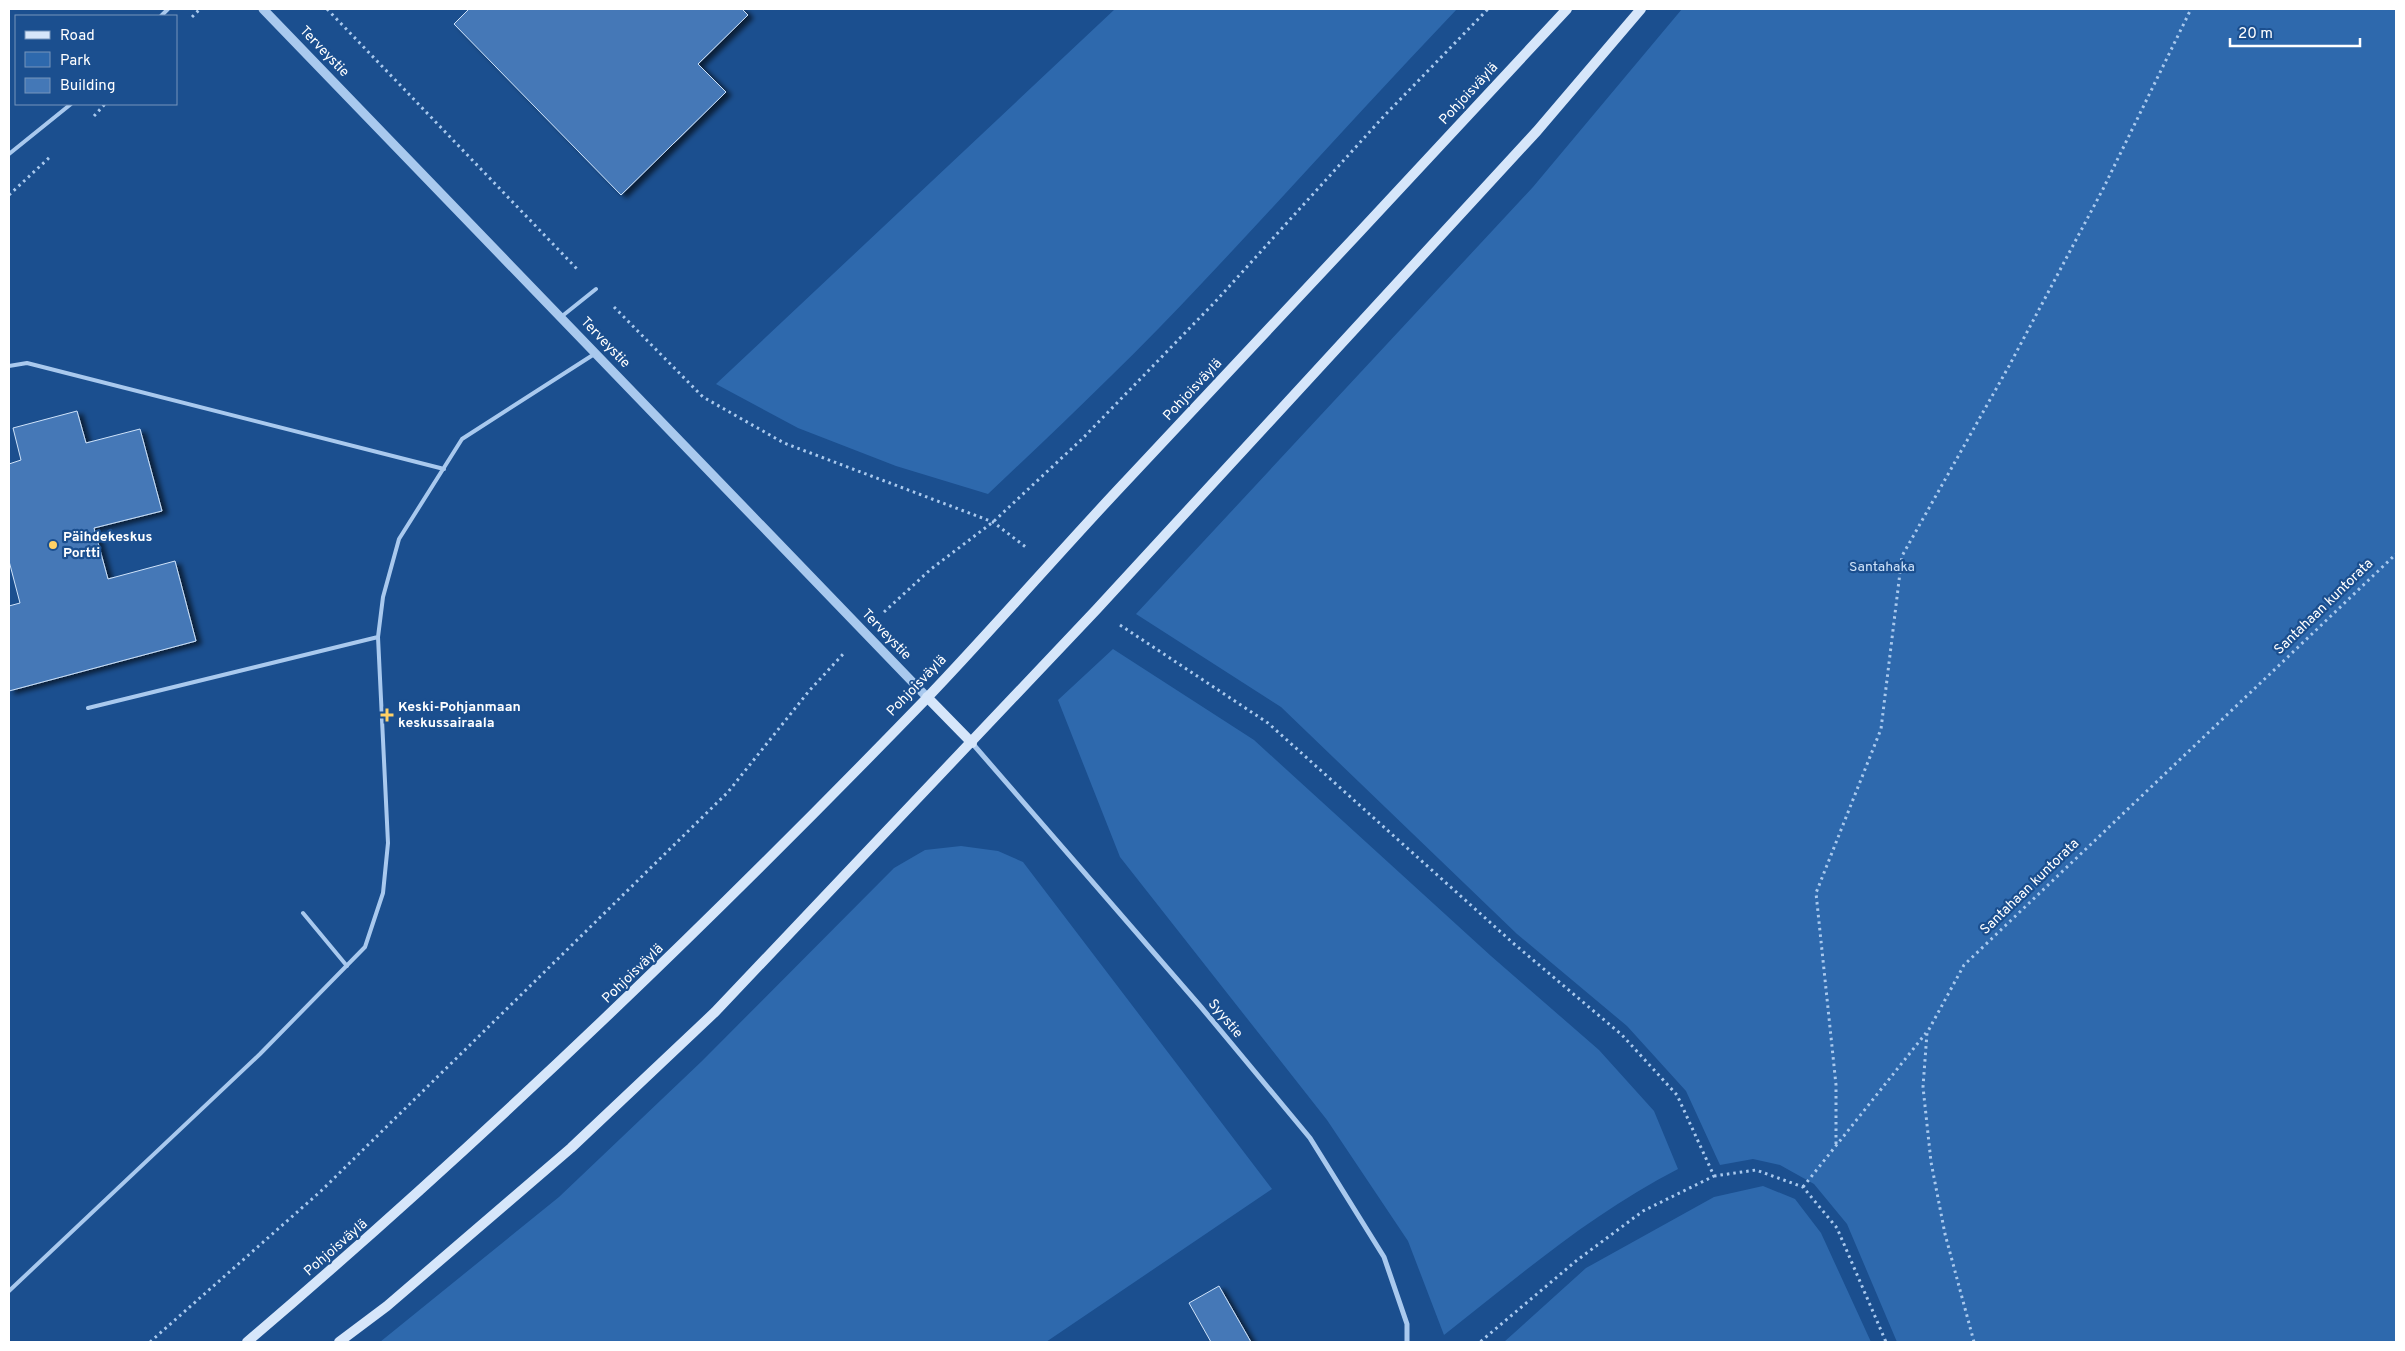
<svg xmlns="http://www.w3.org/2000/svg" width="2405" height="1351" font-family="Overpass,sans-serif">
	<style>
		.green { fill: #2e69ad }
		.building { fill: #4478b7; stroke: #cfe3fa; filter: url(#shadow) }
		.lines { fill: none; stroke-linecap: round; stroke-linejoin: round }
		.path { stroke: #a9c9ee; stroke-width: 3; stroke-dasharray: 2.5 4; stroke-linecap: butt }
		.service { stroke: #a9c9ee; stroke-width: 4 }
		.minor { stroke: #a9c9ee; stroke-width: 5 }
		.tertiary { stroke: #a9c9ee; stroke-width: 9 }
		.secondary { stroke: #d6e6fa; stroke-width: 10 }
		.poi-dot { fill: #ffd166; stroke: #1b4f8f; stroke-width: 2 }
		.labels { text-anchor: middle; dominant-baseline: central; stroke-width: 4.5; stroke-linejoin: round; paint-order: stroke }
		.street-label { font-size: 14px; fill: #fff; stroke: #1b4f8f }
		.poi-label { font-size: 14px; font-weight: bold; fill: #fff; stroke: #1b4f8f; text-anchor: start }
		.park-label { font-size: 14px; fill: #cfe3fa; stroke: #1b4f8f }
	</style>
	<defs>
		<filter id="shadow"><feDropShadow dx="5.5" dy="3" stdDeviation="2.5" flood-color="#0009"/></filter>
	</defs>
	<rect width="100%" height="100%" fill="#1b4f8f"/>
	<!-- green -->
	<path class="green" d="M1115,9H1457C1371,99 1288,192 1203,282C1134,356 1061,425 988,494L896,466L798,428L716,384Z
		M1682,9H2396V1342H1897L1847,1224L1814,1184L1780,1165L1753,1159L1720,1165L1686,1091L1627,1026L1517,934L1281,707L1136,614L1533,187Z
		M1113,649L1254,740L1491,956L1599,1050L1654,1111L1678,1169C1592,1213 1519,1276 1444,1335L1408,1241L1327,1120L1120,857L1058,700Z
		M961,846L998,851L1023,862L1272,1189L1046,1342H380L559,1197L702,1061L894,868L925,850Z
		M1763,1186L1795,1199L1821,1233L1871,1342H1504L1586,1268L1714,1197Z"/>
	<!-- building -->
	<path class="building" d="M469,9H742L748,15L698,64L726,92L621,195L454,24Z
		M77,411L86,443L140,429L162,511L94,528L108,579L175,561L196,641L9,691V606L20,603L9,561V464L21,460L13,428Z
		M1219,1286L1251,1342H1211L1189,1303Z"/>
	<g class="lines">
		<!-- path -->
		<path class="path" d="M327,9L578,270
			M192,17L200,9
			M94,116L105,104
			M9,195L51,156
			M614,307L703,397L784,443L993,522L1027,548
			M884,612L931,569L993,522L1082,439L1215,302L1384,116L1488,9
			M1120,625L1268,723L1513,943L1622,1035L1677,1095L1714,1176L1643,1211L1576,1261L1480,1342
			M1836,1144V1085L1816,893L1881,729L1902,556L2009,366L2103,189L2191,9
			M1714,1176L1756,1170L1803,1187L1837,1228L1886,1342
			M1803,1187L1926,1033
			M150,1342L321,1191L728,792L809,691L845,652
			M1974,1342L1945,1234L1931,1162L1923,1087L1927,1033L1964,965L2396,554"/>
		<!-- service -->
		<path class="service" d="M161,16L168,9
			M9,154L71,104
			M561,317L596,289
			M9,366L27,363L444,469
			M88,708L378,637
			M303,913L347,966
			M9,1291L260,1054L365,947L383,893L388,843L378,637L383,597L399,539L462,439L596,353"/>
		<!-- minor -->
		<path class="minor" d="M972,743L1201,1007L1310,1138L1384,1257L1407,1324V1342"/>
		<!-- tertiary -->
		<path class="tertiary" d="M263,9L927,697"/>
		<!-- secondary -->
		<path class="secondary" d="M927,697L972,743
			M247,1342C484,1140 708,924 925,700C994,628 1060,551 1129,478C1275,322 1422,166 1567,9
			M339,1342L387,1306L571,1148L715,1012L1096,610L1537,131L1641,9"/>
	</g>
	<!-- markers -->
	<g class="poi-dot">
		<circle cx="53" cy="545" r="5"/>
		<path d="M384.5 707.5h5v5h5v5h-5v5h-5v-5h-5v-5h5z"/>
	</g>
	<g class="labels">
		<!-- street labels -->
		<g class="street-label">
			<text transform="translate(324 52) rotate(46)">Terveystie</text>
			<text transform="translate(1469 94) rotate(-47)">Pohjoisväylä</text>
			<text transform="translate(605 343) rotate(46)">Terveystie</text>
			<text transform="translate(1193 390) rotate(-47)">Pohjoisväylä</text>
			<text transform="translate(2324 607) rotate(-44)">Santahaan kuntorata</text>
			<text transform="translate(886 635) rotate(46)">Terveystie</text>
			<text transform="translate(917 686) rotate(-46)">Pohjoisväylä</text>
			<text transform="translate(2030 887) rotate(-44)">Santahaan kuntorata</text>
			<text transform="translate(633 974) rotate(-44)">Pohjoisväylä</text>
			<text transform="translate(1225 1019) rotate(50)">Syystie</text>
			<text transform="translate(336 1248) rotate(-41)">Pohjoisväylä</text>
		</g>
		<!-- poi labels -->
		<g class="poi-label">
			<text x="63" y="537">Päihdekeskus<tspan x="63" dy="16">Portti</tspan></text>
			<text x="398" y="707">Keski-Pohjanmaan<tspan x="398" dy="16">keskussairaala</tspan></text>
		</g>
		<!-- park labels -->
		<g class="park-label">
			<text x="1882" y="567">Santahaka</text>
		</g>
	</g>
	<!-- border -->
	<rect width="2405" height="1351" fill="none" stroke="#ffffff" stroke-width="20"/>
	<!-- legend -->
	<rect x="15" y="15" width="162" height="90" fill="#1b4f8f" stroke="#7695bc"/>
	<rect x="25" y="31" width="25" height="8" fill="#d6e6fa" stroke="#7695bc"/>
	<text x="60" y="40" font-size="15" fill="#ffffff">Road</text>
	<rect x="25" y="52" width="25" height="15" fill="#2e69ad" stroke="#7695bc"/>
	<text x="60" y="65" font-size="15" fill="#ffffff">Park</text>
	<rect x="25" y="78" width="25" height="15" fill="#4478b7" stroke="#7695bc"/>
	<text x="60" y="90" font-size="15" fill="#ffffff">Building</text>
	<!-- scale -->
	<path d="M2230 38v8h130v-8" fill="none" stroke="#ffffff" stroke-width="2.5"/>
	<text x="2238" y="38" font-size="15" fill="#ffffff" stroke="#1b4f8f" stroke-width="4" paint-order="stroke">20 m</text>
</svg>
